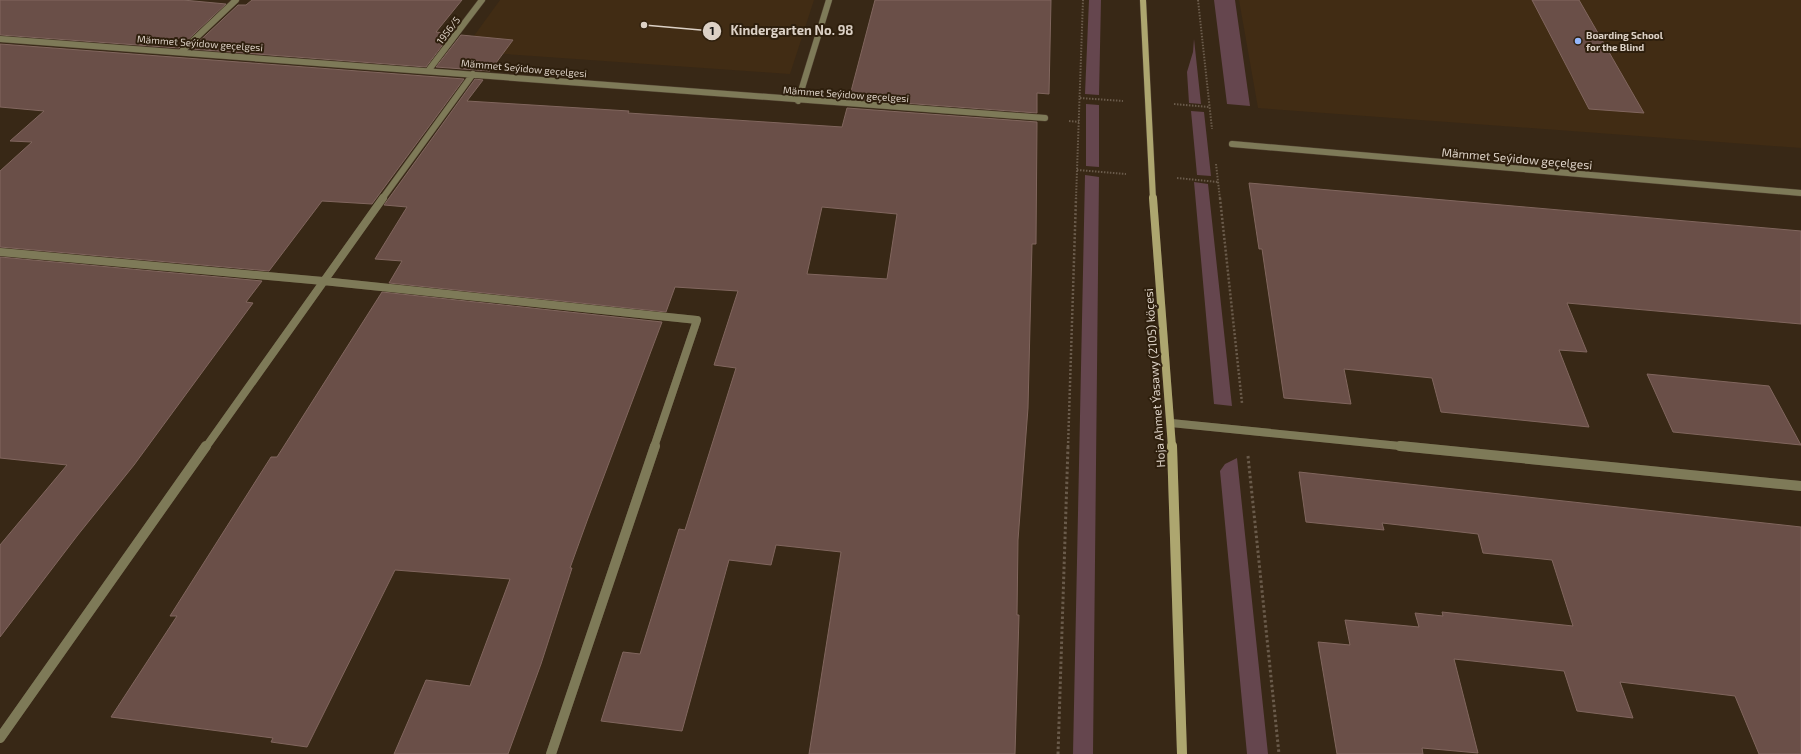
<svg xmlns="http://www.w3.org/2000/svg" width="1801" height="754" font-family="'Exo 2',sans-serif">
	<style>
		.built { fill: #412c14 }
		.green { fill: #65464e }
		.building { fill: #6a4f48; stroke: #81665e; fill-rule: evenodd }
		.lines { fill: none; stroke-linecap: round; stroke-linejoin: round }
		.street-far2-casing { stroke: #524332; stroke-width: 7 }
		.street-far1-casing { stroke: #524332; stroke-width: 8 }
		.street-casing { stroke: #524332; stroke-width: 10 }
		.secondary-far2-casing { stroke: #524332; stroke-width: 7 }
		.secondary-far1-casing { stroke: #524332; stroke-width: 8 }
		.secondary-casing { stroke: #524332; stroke-width: 10 }
		.path-far2 { stroke: #6a5b4b; stroke-width: 2; stroke-dasharray: 1.5 1.5; stroke-linecap: butt }
		.path-far1 { stroke: #6a5b4b; stroke-width: 2.5; stroke-dasharray: 2 2; stroke-linecap: butt }
		.path { stroke: #6a5b4b; stroke-width: 3; stroke-dasharray: 2.5 2.5; stroke-linecap: butt }
		.street-far2 { stroke: #7e7a58; stroke-width: 6 }
		.street-far1 { stroke: #7e7a58; stroke-width: 8 }
		.street { stroke: #7e7a58; stroke-width: 10 }
		.secondary-far2 { stroke: #ada66f; stroke-width: 6 }
		.secondary-far1 { stroke: #ada66f; stroke-width: 8 }
		.secondary { stroke: #ada66f; stroke-width: 10 }
		.poi-dot { fill: #94b7fd; stroke: #2e1f0d; stroke-width: 1.5 }
		.labels { text-anchor: middle; dominant-baseline: central; stroke-width: 4; stroke-linejoin: round; paint-order: stroke }
		.far-street-label { font-size: 10px; fill: #dcd1c6; stroke: #2e1f0d }
		.far-poi-label { font-size: 10px; font-weight: bold; fill: #dcd1c6; stroke: #2e1f0d; text-anchor: start }
		.street-label { font-size: 12px; fill: #dcd1c6; stroke: #2e1f0d }
		.leader { fill: none; stroke: #dcd1c6; stroke-width: 1.5 }
		.callout-dot { fill: #dcd1c6; stroke: #2e1f0d; stroke-width: 1.5 }
		.mark-label { font-size: 12px; text-anchor: middle; font-weight: bold; fill: #111 }
		.callout-label { font-size: 13px; text-anchor: middle; font-weight: bold; fill: #dcd1c6; stroke: #2e1f0d; stroke-width: 4; stroke-linejoin: round; paint-order: stroke }
	</style>
	<rect width="100%" height="100%" fill="#382816"/>
	<!-- built -->
	<path class="built" d="M500,0H814L790,74L463,51Z
		M1239,0H1801V148L1258,108Z"/>
	<!-- green -->
	<path class="green" d="M1089,0H1101L1099,95L1085,94Z
		M1214,0H1235L1250,106L1227,104Z
		M1194,39L1201,104L1189,103L1187,72L1193,52Z
		M1086,104L1099,105V167L1086,166Z
		M1191,111L1204,112L1211,176L1197,175Z
		M1085,175L1099,177L1093,754H1073Z
		M1194,182L1208,184L1232,406L1214,404Z
		M1237,458L1268,754H1247L1220,471L1225,464Z"/>
	<!-- building -->
	<path class="building" d="M0,0H183L226,4L179,48L0,35Z
		M252,0H462L436,32L451,34L426,67L191,49L238,5H246Z
		M875,0H1051L1049,94L1037,93V113L849,99Z
		M1532,0H1579L1644,113L1589,109Z
		M461,35L513,40L490,71L436,67Z
		M0,44L464,79L372,204L322,201L269,271L0,247V171L32,142L10,141L44,111L0,107Z
		M475,79L483,80L467,101L629,111L628,113L842,127L847,108L1037,122L1036,244H1032L1028,408L1018,540L1017,615H1019L1015,754H809L841,552L776,545L771,565L729,560L682,731L601,721L623,652L640,654L679,529L685,530L736,368L714,365L738,291L675,287L666,312L389,283L402,261L375,259L407,207L384,205ZM822,207L897,214L887,279L807,274Z
		M1249,183L1801,231V324L1567,303L1587,352L1559,350L1589,427L1441,412L1432,378L1344,369L1351,404L1284,398L1262,249H1259Z
		M0,257L262,281L246,302L253,303L134,465L77,536L0,637V545L67,465L0,458Z
		M382,292L662,322L587,521L570,568H572L541,664L508,754H394L426,680L470,686L510,579L395,570L307,747L271,742L273,738L111,717L177,616H170L271,457H277Z
		M1647,374L1769,386L1801,445L1673,432Z
		M1299,472L1801,527V754H1759L1735,696L1620,682L1633,718L1577,711L1564,671L1454,659L1478,753L1422,748L1423,754H1337L1318,642L1350,645L1345,620L1419,627L1415,613L1443,616L1442,612L1573,626L1552,560L1483,553L1478,534L1382,523L1384,530L1306,522Z"/>
	<g class="lines">
		<defs>
			<path id="street-far2" d="M0,39L1045,118
				M182,51L236,0
				M428,71L482,0
				M798,101L829,0
				M1232,144L1801,193
				M382,199L473,74"/>
			<path id="street-far1" d="M0,252L323,281L697,320L654,447
				M1171,423L1410,447
				M206,447L383,198"/>
			<path id="street" d="M1400,446L1801,486
				M0,738L206,446
				M551,754L655,446"/>
			<path id="secondary-far2" d="M1143,0L1153,199"/>
			<path id="secondary-far1" d="M1153,198L1172,447"/>
			<path id="secondary" d="M1172,446L1182,754"/>
		</defs>
		<!-- street-far2 casing -->
		<use href="#street-far2" class="street-far2-casing"/>
		<!-- street-far1 casing -->
		<use href="#street-far1" class="street-far1-casing"/>
		<!-- street casing -->
		<use href="#street" class="street-casing"/>
		<!-- secondary-far2 casing -->
		<use href="#secondary-far2" class="secondary-far2-casing"/>
		<!-- secondary-far1 casing -->
		<use href="#secondary-far1" class="secondary-far1-casing"/>
		<!-- secondary casing -->
		<use href="#secondary" class="secondary-casing"/>
		<!-- path-far2 -->
		<path class="path-far2" d="M1198,0L1212,129
			M1080,98L1123,101
			M1174,104L1209,107
			M1069,121L1079,122
			M1216,164L1220,199
			M1077,170L1126,174
			M1177,178L1218,182
			M1076,199L1083,0"/>
		<!-- path-far1 -->
		<path class="path-far1" d="M1220,198L1242,403
			M1068,447L1076,198"/>
		<!-- path -->
		<path class="path" d="M1248,456L1279,754
			M1058,754L1068,446"/>
		<!-- street-far2 -->
		<use href="#street-far2" class="street-far2"/>
		<!-- street-far1 -->
		<use href="#street-far1" class="street-far1"/>
		<!-- street -->
		<use href="#street" class="street"/>
		<!-- secondary-far2 -->
		<use href="#secondary-far2" class="secondary-far2"/>
		<!-- secondary-far1 -->
		<use href="#secondary-far1" class="secondary-far1"/>
		<!-- secondary -->
		<use href="#secondary" class="secondary"/>
	</g>
	<!-- markers -->
	<circle class="poi-dot" cx="1578" cy="41" r="4"/>
	<g class="labels">
		<!-- far-street labels -->
		<g class="far-street-label">
			<text transform="translate(448 30) rotate(-53)">1956/5</text>
			<text transform="translate(200 43) rotate(4)">Mämmet Seýidow geçelgesi</text>
			<text transform="translate(524 68) rotate(5)">Mämmet Seýidow geçelgesi</text>
			<text transform="translate(846 94) rotate(4)">Mämmet Seýidow geçelgesi</text>
		</g>
		<!-- far-poi labels -->
		<g class="far-poi-label">
			<text x="1586" y="35">Boarding School<tspan x="1586" dy="12">for the Blind</tspan></text>
		</g>
		<!-- street labels -->
		<g class="street-label">
			<text transform="translate(1517 158) rotate(5)">Mämmet Seýidow geçelgesi</text>
			<text transform="translate(1154 378) rotate(-94)">Hoja Ahmet Ýasawy (2105) köçesi</text>
		</g>
	</g>
	<!-- callouts -->
	<path class="leader" d="M644 25L712 31"/>
	<g class="callout-dot">
		<circle cx="644" cy="25" r="4"/>
		<circle cx="712" cy="31" r="10"/>
	</g>
	<g class="mark-label">
		<text x="712" y="35">1</text>
	</g>
	<g class="callout-label">
		<text x="792" y="35">Kindergarten No. 98</text>
	</g>
</svg>
